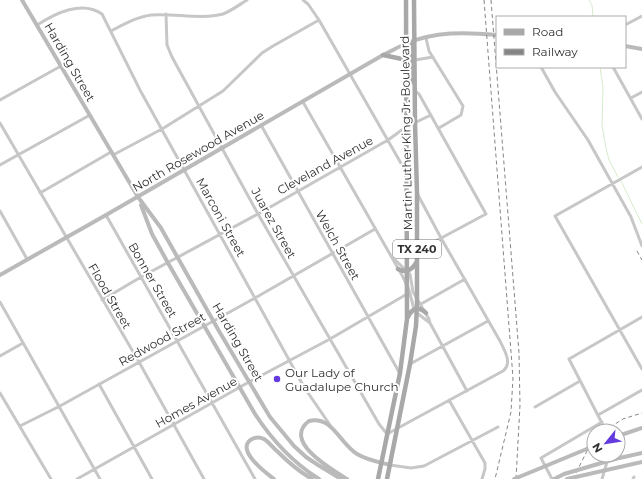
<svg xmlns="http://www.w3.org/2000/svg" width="642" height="479" font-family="Montserrat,sans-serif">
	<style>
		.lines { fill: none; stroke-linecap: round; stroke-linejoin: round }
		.stream { stroke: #d5ebcc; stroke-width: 1 }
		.street { stroke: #c7c7c7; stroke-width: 3 }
		.secondary { stroke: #bababa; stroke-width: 4 }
		.primary { stroke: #a8a8a8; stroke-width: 4.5 }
		.rail { stroke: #858585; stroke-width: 1; stroke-dasharray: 4 3; stroke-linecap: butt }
		.secondary-bridge { stroke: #bababa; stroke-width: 4 }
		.poi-dot { fill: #633bde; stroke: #fff; stroke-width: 1.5 }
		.labels { text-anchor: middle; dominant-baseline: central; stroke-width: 4; stroke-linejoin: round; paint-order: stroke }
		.shield { fill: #fff; stroke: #6e6e6e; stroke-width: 1 }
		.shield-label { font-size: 11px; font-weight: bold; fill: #303030 }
		.street-label { font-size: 12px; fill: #303030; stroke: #fff }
		.poi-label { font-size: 12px; fill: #303030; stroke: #fff; text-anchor: start }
	</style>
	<rect width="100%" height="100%" fill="#fff"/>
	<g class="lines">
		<!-- stream -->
		<path class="stream" d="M589,0L592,5L593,17
			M600,67L603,87L602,125L606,148L609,160L618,177
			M621,181L642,224"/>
		<!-- street -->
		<path class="street" d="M303,0L308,4L319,20L406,172
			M166,14L167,45L172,57L258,214L379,424L387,434L503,371C513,363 504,350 500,341L441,238L418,195
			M37,25C56,13 82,0 102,14L140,90L304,387L330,425
			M625,25L642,16
			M111,31C124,24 137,17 151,15C175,13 200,20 223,14C231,11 239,5 247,0
			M426,38L429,51L463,106L461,115L439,128
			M415,60L433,57
			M541,67L555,92L588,140L631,217L642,246
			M613,67L642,119
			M415,91L419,94L486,214L417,251
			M631,98L642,92
			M0,100L61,66
			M303,102L403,277L409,290L414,309L417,313L430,323
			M0,123L139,362L204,479
			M261,125L399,372
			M113,155L162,129L223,91L262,53L273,46L319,20
			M0,165L90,115
			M642,167L555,216L642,369
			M40,193L111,152
			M0,211L27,259
			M106,215L255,479
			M392,257L410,274L413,292L429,319L430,323L467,391
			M102,300L141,277L258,214L388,140L406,127L431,115
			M0,302L100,479
			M421,304L465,279
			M0,356L23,343
			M410,364L488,321
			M99,384L152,479
			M0,393L51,479
			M449,400L485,463V469L482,479
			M535,407L580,381
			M598,415L642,390
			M20,426L60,406L255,298L375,229
			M606,431L569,359L642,317
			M390,465L411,468L424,466L498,427
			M77,479L249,382L330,339L407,294
			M552,479L541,458L602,422
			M602,479L609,455
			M633,479L634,477"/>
		<!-- secondary -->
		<path class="secondary" d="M22,0L138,197L161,228L219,331L270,417L294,446L306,457L318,465L341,479
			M625,46L642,49
			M141,205L152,234L168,263L255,414C272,440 292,462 319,479
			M0,275L106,215L383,55C390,52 398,47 405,44C435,31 466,32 497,35
			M618,436L642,428
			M615,459L642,453
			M274,479C266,473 234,449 252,439C256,437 260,437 264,439C269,442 273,448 278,452C288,462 300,472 312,479
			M347,479C331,469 282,441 309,421C332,415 340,444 357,454C367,460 379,462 390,465"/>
		<!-- primary -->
		<path class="primary" d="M410,42L411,71L413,82
			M383,55L402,59L406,63
			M398,269C407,274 413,269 417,261
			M408,317C412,308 419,306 426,313
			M378,479L400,373L407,319L406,0
			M387,479L410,364L416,326L417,304V193L415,123L414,0"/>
		<!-- rail -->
		<path class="rail" d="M484,0L513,378L511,412L495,479
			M491,0L519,353L520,405L516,479
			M637,251L642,260
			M604,431L623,419L642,413
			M573,479L587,451L594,441"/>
		<!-- secondary-bridge -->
		<path class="secondary-bridge" d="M514,479L594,446
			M554,479L564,474L615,459
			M567,479L642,462"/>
	</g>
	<!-- markers -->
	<circle class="poi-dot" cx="277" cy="379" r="4"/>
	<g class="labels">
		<!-- shield labels -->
		<rect class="shield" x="393" y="240" width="48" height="18" rx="3"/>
		<g class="shield-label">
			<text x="417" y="249">TX 240</text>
		</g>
		<!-- street labels -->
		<g class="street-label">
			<text transform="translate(70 62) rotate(60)">Harding Street</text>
			<text transform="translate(406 133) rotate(-91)">Martin Luther King Jr. Boulevard</text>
			<text transform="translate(198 151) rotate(-30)">North Rosewood Avenue</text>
			<text transform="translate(325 165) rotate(-29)">Cleveland Avenue</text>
			<text transform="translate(221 217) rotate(61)">Marconi Street</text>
			<text transform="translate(274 223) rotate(61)">Juarez Street</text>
			<text transform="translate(338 245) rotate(61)">Welch Street</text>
			<text transform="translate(153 280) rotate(60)">Bonner Street</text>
			<text transform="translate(110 296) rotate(60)">Flood Street</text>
			<text transform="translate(162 339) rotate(-29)">Redwood Street</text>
			<text transform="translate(238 342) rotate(60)">Harding Street</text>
			<text transform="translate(196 402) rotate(-29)">Homes Avenue</text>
		</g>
		<!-- poi labels -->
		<g class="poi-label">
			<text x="285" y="372">Our Lady of<tspan x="285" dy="14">Guadalupe Church</tspan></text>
		</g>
	</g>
	<!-- legend -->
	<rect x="496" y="16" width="130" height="52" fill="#ffffff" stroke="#acacac"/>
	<rect x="504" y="29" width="20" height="6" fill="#a8a8a8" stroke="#acacac"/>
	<text x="532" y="36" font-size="12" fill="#303030">Road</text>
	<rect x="504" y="49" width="20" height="6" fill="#858585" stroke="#acacac"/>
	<text x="532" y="56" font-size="12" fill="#303030">Railway</text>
	<!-- north arrow -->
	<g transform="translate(606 443) rotate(240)"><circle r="19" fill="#ffffff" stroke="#acacac"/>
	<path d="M0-3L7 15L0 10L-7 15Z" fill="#633bde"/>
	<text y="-6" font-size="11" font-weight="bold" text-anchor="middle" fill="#303030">N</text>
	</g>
</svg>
